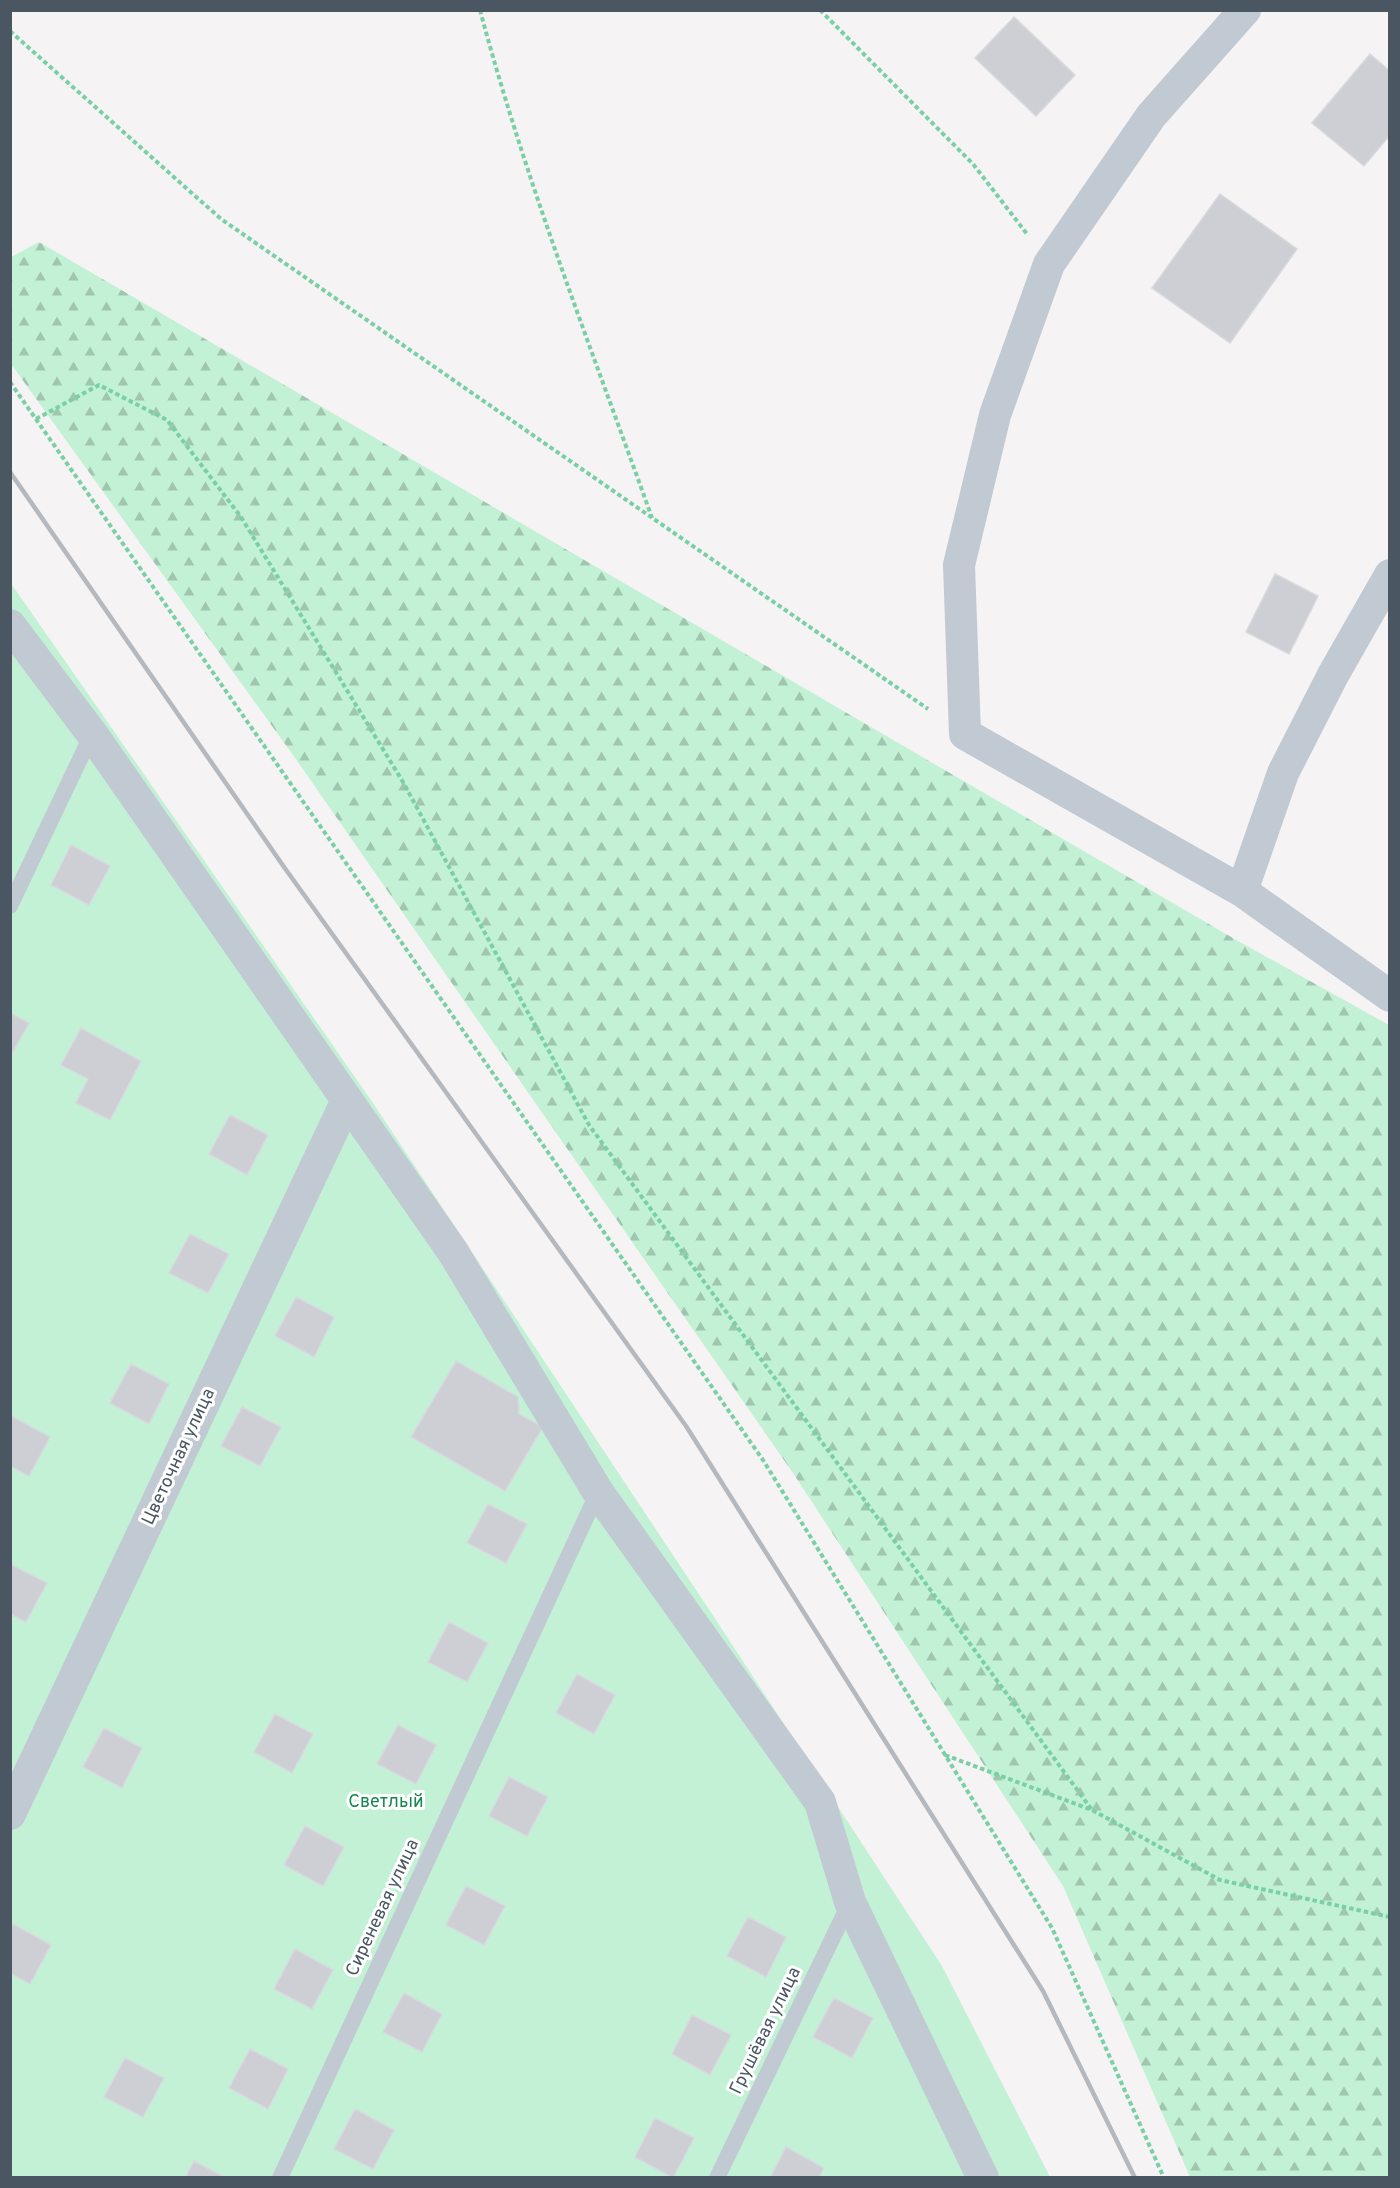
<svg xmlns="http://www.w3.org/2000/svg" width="1400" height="2188" font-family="Overpass,sans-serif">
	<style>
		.green { fill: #c3f1d5 }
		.forest { fill: url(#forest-firs) }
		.building { fill: #cdcfd5; stroke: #d7d9de; stroke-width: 1.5 }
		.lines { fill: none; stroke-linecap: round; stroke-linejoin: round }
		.path { stroke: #7ad0a6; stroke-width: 4; stroke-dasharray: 4.5 3; stroke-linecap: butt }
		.service { stroke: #c1cad2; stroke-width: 16 }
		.minor { stroke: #c1cad2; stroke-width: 32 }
		.rail { stroke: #b5b8bd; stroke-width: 4.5 }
		.labels { text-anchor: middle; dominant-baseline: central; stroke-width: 6; stroke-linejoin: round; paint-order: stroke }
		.street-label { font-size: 18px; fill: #4a5661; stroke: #fff }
		.park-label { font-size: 18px; fill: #17864f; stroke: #fff }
	</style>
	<defs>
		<pattern id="forest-firs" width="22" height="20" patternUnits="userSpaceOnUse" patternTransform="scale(1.5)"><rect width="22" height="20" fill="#c3f1d5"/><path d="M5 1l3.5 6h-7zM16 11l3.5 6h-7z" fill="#a0c6b0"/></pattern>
	</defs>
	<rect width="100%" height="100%" fill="#f5f3f3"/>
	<!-- green -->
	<path class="green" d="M10,582L373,1103L714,1617L942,1966L1050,2177H11Z"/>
	<!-- forest -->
	<path class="forest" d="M39,242L1238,941L1389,1025V2177H1190L1063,1886L793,1473L293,755L11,364V257Z"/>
	<!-- building -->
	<path class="building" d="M1014,17L1075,75L1036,116L975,58Z
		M1370,54L1390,71V135L1364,166L1312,123Z
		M1220,194L1297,249L1230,343L1152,288Z
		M1275,574L1318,596L1289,654L1246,632Z
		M71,845L110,866L89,905L51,885Z
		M10,1013L29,1023L10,1057Z
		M81,1028L141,1061L110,1120L76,1103L88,1079L61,1065Z
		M230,1115L268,1135L247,1175L209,1154Z
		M190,1234L229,1254L208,1293L169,1273Z
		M296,1297L334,1317L314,1357L275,1336Z
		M456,1361L518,1397L519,1414L543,1427L505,1491L411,1437Z
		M131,1364L169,1384L149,1424L110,1403Z
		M242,1407L281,1427L260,1466L221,1446Z
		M11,1416L50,1437L29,1476L10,1466Z
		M488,1504L527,1524L506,1563L467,1543Z
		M10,1564L47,1583L26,1622L10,1614Z
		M449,1622L488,1643L467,1682L428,1662Z
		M577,1674L615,1695L594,1734L556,1713Z
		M275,1714L313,1734L292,1773L254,1752Z
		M398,1725L436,1745L416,1784L377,1764Z
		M104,1728L142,1748L122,1788L83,1767Z
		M509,1777L548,1797L527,1836L489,1816Z
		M305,1826L344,1847L323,1886L284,1865Z
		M466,1886L505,1906L484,1945L446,1925Z
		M748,1917L786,1937L766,1977L727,1956Z
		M13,1924L51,1945L30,1984L10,1973V1929Z
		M295,1949L333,1970L312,2009L274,1989Z
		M404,1993L442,2014L422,2052L383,2032Z
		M834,1998L873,2018L852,2058L813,2037Z
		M692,2015L731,2035L710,2075L672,2054Z
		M250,2049L288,2069L268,2109L229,2088Z
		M125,2058L164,2078L143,2117L104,2097Z
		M355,2109L394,2130L373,2169L334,2149Z
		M655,2118L694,2138L673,2178L635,2157Z
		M786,2147L824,2168L819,2178H770Z
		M194,2161L226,2178H185Z"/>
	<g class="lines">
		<!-- path -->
		<path class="path" d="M480,10C526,183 592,350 652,518
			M820,10L973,164L1027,234
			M10,31L221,219L928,709
			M10,382L763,1460L1052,1928L1164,2178
			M36,419L99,385L167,420L241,517L403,782L589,1125L1092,1810
			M945,1755L1092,1810L1220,1880L1390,1917"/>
		<!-- service -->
		<path class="service" d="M10,906L92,734
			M280,2178L598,1492
			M717,2178L850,1902"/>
		<!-- minor -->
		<path class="minor" d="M1245,10L1151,116L1049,264L995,415L959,565L965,734L1242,891L1390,996
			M10,625L92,734L453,1252L598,1492L820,1802L850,1902L983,2178
			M1242,891L1283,773L1333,675L1390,575
			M10,1814L347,1100"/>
		<!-- rail -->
		<path class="rail" d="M10,472L284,867L686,1426L1043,1991L1135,2178"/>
	</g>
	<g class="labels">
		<!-- street labels -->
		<g class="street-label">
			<text transform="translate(179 1457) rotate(-65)">Цветочная улица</text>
			<text transform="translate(383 1908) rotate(-65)">Сиреневая улица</text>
			<text transform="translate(766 2031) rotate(-64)">Грушёвая улица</text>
		</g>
		<!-- park labels -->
		<g class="park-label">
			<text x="386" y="1802">Светлый</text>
		</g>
	</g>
	<!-- border -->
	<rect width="1400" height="2188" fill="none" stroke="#4a5661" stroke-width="24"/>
</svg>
